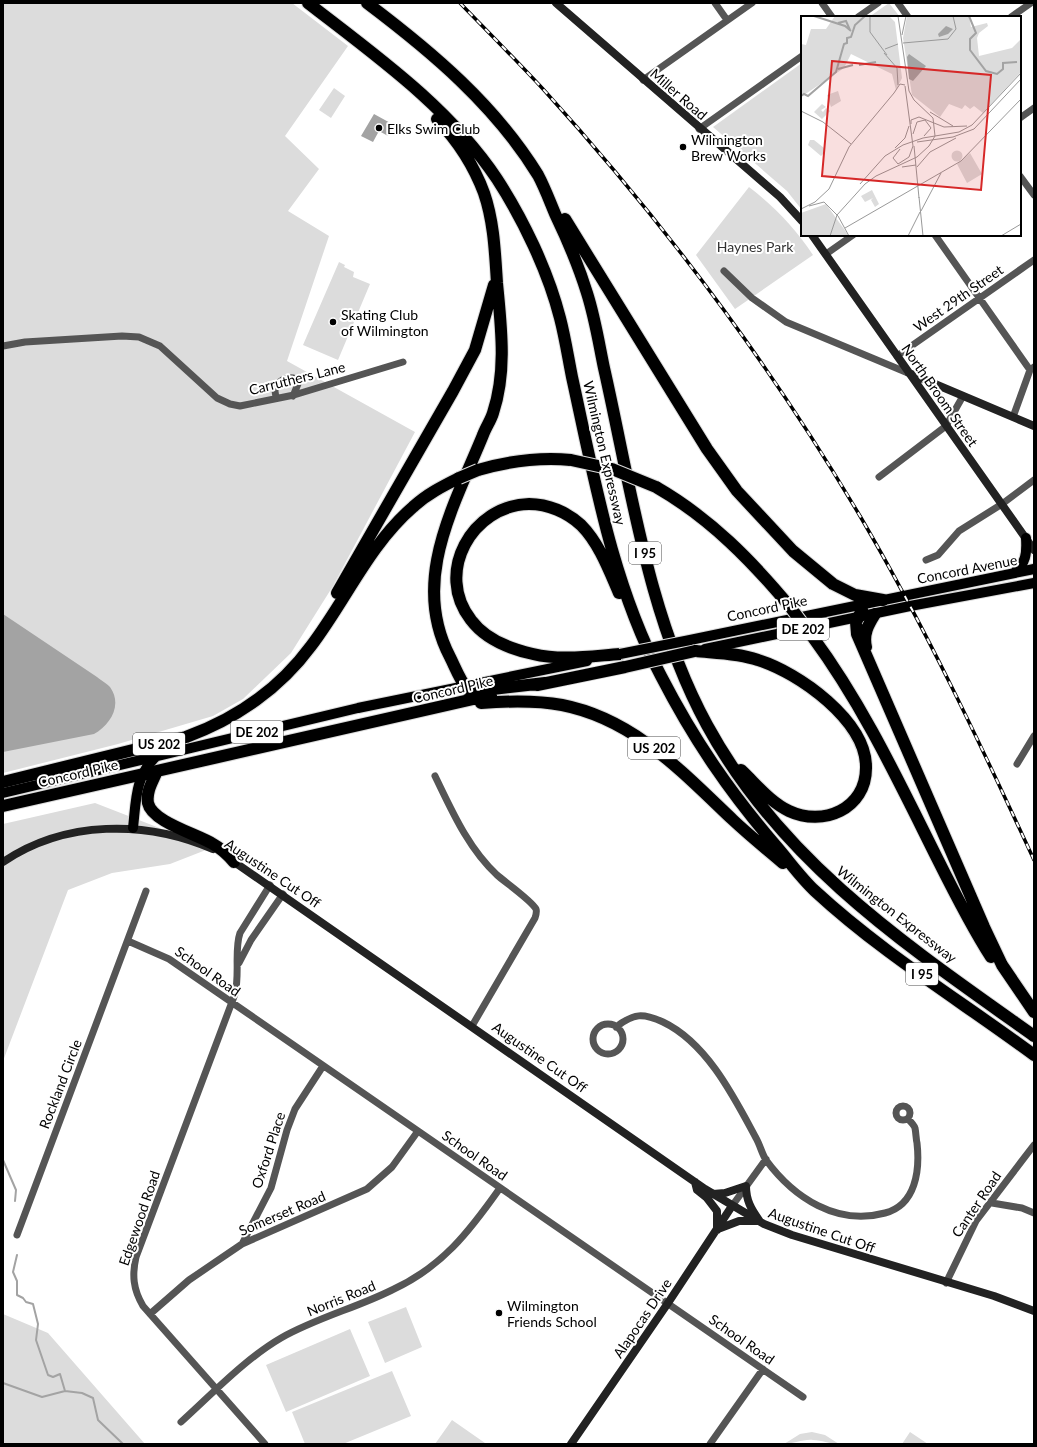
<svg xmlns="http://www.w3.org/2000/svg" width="1037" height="1447" font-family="Lato,sans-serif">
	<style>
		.green { fill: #dcdcdc }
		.water { fill: #a3a3a3 }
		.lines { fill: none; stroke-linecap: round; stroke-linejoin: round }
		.stream { stroke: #a3a3a3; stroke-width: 2 }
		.primary-casing { stroke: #dbdbdb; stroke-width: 12 }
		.highway-casing { stroke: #dbdbdb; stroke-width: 14 }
		.street { stroke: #555; stroke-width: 7 }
		.secondary { stroke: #222; stroke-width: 8 }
		.primary { stroke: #000; stroke-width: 10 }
		.highway { stroke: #000; stroke-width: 12 }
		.rail-casing { stroke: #000; stroke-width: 3.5 }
		.rail { stroke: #fff; stroke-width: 2; stroke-dasharray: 6; stroke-linecap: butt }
		.primary-bridge-casing { stroke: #dbdbdb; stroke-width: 12; stroke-linecap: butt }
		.highway-bridge-casing { stroke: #dbdbdb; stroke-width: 14; stroke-linecap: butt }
		.primary-bridge { stroke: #000; stroke-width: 10 }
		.highway-bridge { stroke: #000; stroke-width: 12 }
		.poi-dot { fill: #000; stroke: #fff; stroke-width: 1.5 }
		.labels { text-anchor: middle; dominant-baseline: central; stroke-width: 4; stroke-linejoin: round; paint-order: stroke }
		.shield { fill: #fff; stroke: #4c4c4c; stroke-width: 1 }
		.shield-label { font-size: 13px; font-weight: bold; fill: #000 }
		.street-label { font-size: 14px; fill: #000; stroke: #fff }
		.poi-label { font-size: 14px; fill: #000; stroke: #fff; text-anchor: start }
		.park-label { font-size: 14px; fill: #333; stroke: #fff }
		.inset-river { fill: none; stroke: #a3a3a3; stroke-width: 2 }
		.inset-road { fill: none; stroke: #999; stroke-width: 1 }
		.view { fill: #d62828; fill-opacity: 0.15; stroke: #d62828; stroke-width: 2 }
		.inset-edge { fill: none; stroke: #000; stroke-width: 2 }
	</style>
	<rect width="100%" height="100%" fill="#fff"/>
	<!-- green -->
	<path class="green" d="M3,3H292L348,46L285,136L319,169L288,211L329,236L287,361L415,432L333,586L291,653L243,699L213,716L118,744L3,773Z
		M889,3L900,17H869Z
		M802,63V210L787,191L713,127Z
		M334,88L345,96L331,118L319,110Z
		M749,187C775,207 795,228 813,255L735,309L696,255Z
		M339,262L345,265L344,267L354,272L353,277L370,284L338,360L303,345Z
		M95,803L211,848L170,864L112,873L68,890L3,1061V824Z
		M406,1307L422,1347L385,1363L368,1322Z
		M3,1314L48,1333L145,1444H3Z
		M350,1329L370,1376L286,1412L266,1365Z
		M392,1371L411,1416L343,1444H305L292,1412Z
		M452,1420L485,1443V1444H435Z
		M812,1432L825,1435L839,1444C829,1444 822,1440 813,1440C803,1439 794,1444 784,1444L800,1434Z
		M910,1432L928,1444H902Z"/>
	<!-- water -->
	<path class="water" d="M374,114L394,125L388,136L379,131L373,142L361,136Z
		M3,614L97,677C101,680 107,684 110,687C123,705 110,725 94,734L3,752Z"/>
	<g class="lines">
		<!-- stream -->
		<path class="stream" d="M3,1160L16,1190L15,1201
			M17,1255L13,1272L17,1281V1295L23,1298L26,1302L33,1304L38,1324L36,1340L48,1375L53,1377L60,1374L65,1391
			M3,1383L42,1397L65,1391L82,1393L93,1398L98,1420L123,1444"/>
		<defs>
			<path id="primary" d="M1014,573C1026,563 1027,554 1026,538
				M690,640L1034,569
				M705,649L910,606L1034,583
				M3,793L358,708L587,661
				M133,828C136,802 135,774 157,756"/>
			<path id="highway" d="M308,3C375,55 449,107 497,179C523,219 548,271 560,318C565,337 568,357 572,377C594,477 612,583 661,676C694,740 729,791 776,846C789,861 801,878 815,891C882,953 961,1001 1034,1055
				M367,3C432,52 495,105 538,175C545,188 550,202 556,216C568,241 579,267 587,293C595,318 599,344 604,368C631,487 648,617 707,725C782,863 909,947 1034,1036
				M437,119C457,140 474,166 484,193C494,222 495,253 497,283C501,326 507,371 493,413C491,420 486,427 483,435C454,506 410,581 450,657C455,667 460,680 467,689L476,691L545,683
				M565,219L707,449L737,491L793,551L833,584L855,595L883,600
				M478,470C509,461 538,457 571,460
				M656,487C710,518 752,561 791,608
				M337,593L453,391L475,350L494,285
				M619,593C609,570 599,543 581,525C567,512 548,504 529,504C472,505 434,573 471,620C486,640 510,649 533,654C561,661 592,656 620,654
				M862,610L856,622L857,634L984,927L1002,965L1034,1012
				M812,636C863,705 899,782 937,858C954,892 971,926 991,957
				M866,647C863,634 868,625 875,614
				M695,651C716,653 738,653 758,660C798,672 867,721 866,768C866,809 823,827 789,811C770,802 756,784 741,770
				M537,685L625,667
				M481,703C508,701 535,700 562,705C634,719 682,772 733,820C749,835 766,849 783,863
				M157,771C153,781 146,791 148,803C152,822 197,834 213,844C222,849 228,855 234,862
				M3,782L186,737C236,719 280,688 311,646C346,600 369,545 413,507C427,494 443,486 459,478
				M3,806L491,695"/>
		</defs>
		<!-- primary casing -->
		<use href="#primary" class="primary-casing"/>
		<!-- highway casing -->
		<use href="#highway" class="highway-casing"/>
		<!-- street -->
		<path class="street" d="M715,3L727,20
			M822,3L832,17
			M898,3L908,17
			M858,17L878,3
			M1011,17L1031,3
			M643,80L752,3
			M1020,118L1034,108
			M699,129L802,56
			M1020,176L1034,195
			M935,235L1030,370
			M826,254L853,235
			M724,271L752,298L786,322L908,373
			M3,346L25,342L122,336L139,337L160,346L217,398L230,404L240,406L294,395L403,362
			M897,356L1034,260
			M277,398C270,386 284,374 296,379L298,384L293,396
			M1013,417L1030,370L1034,367
			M879,477L946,426L963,396
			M926,560L938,555L959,531L1002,504L1034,480
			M1017,764L1034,736
			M435,776C452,811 468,848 497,875C505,882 532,901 536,909C537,912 536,915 535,918L472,1026
			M128,941L169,959L803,1397
			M239,963L251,940L283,894
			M593 1039a15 15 0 1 1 30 0a15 15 0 1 1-30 0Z
			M616,1027C634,1013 643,1013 663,1022C707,1043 734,1097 756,1138C760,1145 762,1154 766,1160C794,1198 837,1226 885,1213C916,1205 920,1170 917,1143C916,1139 916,1133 915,1128C914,1125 910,1121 908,1119
			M896 1113a7 7 0 1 1 14 0a7 7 0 1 1-14 0Z
			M992,1203L1022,1208L1034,1213
			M732,1206L766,1159
			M17,1235L146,891
			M242,1244L271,1188L287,1130L295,1109L323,1066
			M946,1283L976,1221L1034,1145
			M150,1314L189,1280L242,1244L367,1189L392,1167L418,1131
			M181,1422C212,1394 245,1359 281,1338C316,1318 356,1308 392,1290C442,1267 469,1232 500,1188
			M265,1444L143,1306C133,1289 132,1275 136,1257L235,994C240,974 234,950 240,933L270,885
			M710,1444L763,1369"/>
		<!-- secondary -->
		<path class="secondary" d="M556,3L780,197L802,221
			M812,235L1034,550
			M909,373L1034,426
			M230,859L705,1189L764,1224L792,1235L994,1296L1034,1311
			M3,862C65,820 146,820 213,849
			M695,1182L697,1190L707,1198L717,1211V1230
			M713,1194L725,1193L746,1186C746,1200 751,1209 759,1220
			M718,1229L739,1221H757
			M571,1444L668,1303L732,1206"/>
		<!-- primary -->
		<use href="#primary" class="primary"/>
		<!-- highway -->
		<use href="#highway" class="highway"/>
		<defs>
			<path id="rail" d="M460,3C488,32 516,60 543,89C662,220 770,364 860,516C925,627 980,743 1034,860"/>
		</defs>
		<!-- rail casing -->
		<use href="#rail" class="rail-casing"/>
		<!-- rail -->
		<use href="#rail" class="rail"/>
		<defs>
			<path id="primary-bridge" d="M620,654L690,640"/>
			<path id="highway-bridge" d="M571,460L612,469L656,487
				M459,478L478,470
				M791,608L812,636
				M625,667L695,651"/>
		</defs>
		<!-- primary-bridge casing -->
		<use href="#primary-bridge" class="primary-bridge-casing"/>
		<!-- highway-bridge casing -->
		<use href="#highway-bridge" class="highway-bridge-casing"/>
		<!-- primary-bridge -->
		<use href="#primary-bridge" class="primary-bridge"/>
		<!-- highway-bridge -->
		<use href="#highway-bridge" class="highway-bridge"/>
	</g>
	<!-- markers -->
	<g class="poi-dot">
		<circle cx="379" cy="128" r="4"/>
		<circle cx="683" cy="147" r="4"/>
		<circle cx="333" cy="322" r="4"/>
		<circle cx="499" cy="1313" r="4"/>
	</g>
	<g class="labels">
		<!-- shield labels -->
		<g class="shield">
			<rect x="629" y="542" width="32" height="22" rx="3"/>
			<rect x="777" y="618" width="52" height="22" rx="3"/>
			<rect x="231" y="721" width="52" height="22" rx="3"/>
			<rect x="133" y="733" width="52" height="22" rx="3"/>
			<rect x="628" y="737" width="52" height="22" rx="3"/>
			<rect x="906" y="963" width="32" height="22" rx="3"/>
		</g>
		<g class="shield-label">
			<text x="645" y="553">I 95</text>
			<text x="803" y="629">DE 202</text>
			<text x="257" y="732">DE 202</text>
			<text x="159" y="744">US 202</text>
			<text x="654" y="748">US 202</text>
			<text x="922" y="974">I 95</text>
		</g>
		<!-- street labels -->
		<g class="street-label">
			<text transform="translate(679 94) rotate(41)">Miller Road</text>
			<text transform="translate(958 298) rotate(-35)">West 29th Street</text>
			<text transform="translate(297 378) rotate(-14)">Carruthers Lane</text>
			<text transform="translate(940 395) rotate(55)">North Broom Street</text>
			<text transform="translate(605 453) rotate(77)">Wilmington Expressway</text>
			<text transform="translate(967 569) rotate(-11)">Concord Avenue</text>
			<text transform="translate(767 608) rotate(-12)">Concord Pike</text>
			<text transform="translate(453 689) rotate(-13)">Concord Pike</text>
			<text transform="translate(78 773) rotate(-13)">Concord Pike</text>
			<text transform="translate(273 873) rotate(34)">Augustine Cut Off</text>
			<text transform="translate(897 914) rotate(38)">Wilmington Expressway</text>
			<text transform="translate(208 971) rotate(35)">School Road</text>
			<text transform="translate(540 1057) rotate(35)">Augustine Cut Off</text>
			<text transform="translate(60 1084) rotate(-69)">Rockland Circle</text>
			<text transform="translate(268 1150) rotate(-72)">Oxford Place</text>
			<text transform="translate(475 1155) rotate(35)">School Road</text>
			<text transform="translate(976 1204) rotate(-56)">Canter Road</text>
			<text transform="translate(282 1213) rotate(-23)">Somerset Road</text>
			<text transform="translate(139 1218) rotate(-71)">Edgewood Road</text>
			<text transform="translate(822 1230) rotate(19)">Augustine Cut Off</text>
			<text transform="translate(341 1298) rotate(-22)">Norris Road</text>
			<text transform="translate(642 1318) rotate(-56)">Alapocas Drive</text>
			<text transform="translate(742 1339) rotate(35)">School Road</text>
		</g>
		<!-- poi labels -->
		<g class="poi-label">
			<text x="387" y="128">Elks Swim Club</text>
			<text x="691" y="139">Wilmington<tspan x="691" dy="16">Brew Works</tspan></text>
			<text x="341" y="314">Skating Club<tspan x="341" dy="16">of Wilmington</tspan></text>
			<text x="507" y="1305">Wilmington<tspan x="507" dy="16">Friends School</tspan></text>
		</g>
		<!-- park labels -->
		<g class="park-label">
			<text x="755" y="246">Haynes Park</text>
		</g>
	</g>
	<!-- overview -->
	<g transform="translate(801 16)">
		<rect width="220" height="220" fill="#fff"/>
		<path d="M34,0H88L94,6L101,62L95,74L91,58L50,38L43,52L0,81V28L5,29L10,13H25ZM106,0H168L170,11L186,7L187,10L178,17L176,22L178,40L211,32L220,23V56L182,97L173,90L169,93L164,89L161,93L148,88L139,101L111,79L102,22ZM37,75L40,85L30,91L26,79ZM21,88L25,91L20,94L22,96L25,92L29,95L21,103L13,96ZM9,124H13L23,132V137L20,140L7,129ZM150.5 140a5.5 5.5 0 1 1 11 0a5.5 5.5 0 1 1-11 0ZM169,137L181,158L166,167L156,148ZM71,174L78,188L74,191L70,184L72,182L64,186L60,180ZM25,188L48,220H0V197Z" fill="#dcdcdc"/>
		<path d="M145,10L152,13L147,18L138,21L137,18ZM108,38L125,50L112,65L108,63L106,41Z" fill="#a3a3a3"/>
		<path class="inset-river" d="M13,0L44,10L50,15M168,0L175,17L169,23V34L185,55L196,58L202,53V47L216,46M37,7L45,5L49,14M58,49L75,46M37,53L52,49M0,80L3,78L7,80L35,56L43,28L46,27V22L50,21L54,9L64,0"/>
		<path class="inset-road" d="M69,0V16L86,39M101,19L105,0M102,27L147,23L155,13L152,0M84,33L97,28M83,37L96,52L97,69M93,77L99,68L104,69M0,95L22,106L50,128M129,96L152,110M110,108V104L118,101L143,111L166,110M112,118L116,106L124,104L130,112L123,120M116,126L152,121L173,113L220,63M113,130L118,182M94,132L104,122L108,110M99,133L92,142L97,148L108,141L112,130L104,70M101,151L115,149M116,151L129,136L155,122M59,168L84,140L102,129L122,122L158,116L171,109L220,57M118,181L122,220M8,190L23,186L37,200L48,220M0,193L14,186L28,173L48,131L93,77M120,195L140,157M44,212L160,145L220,83M29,220L36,199L64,168L75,160L116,141L128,130L134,120L132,102L113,84L108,75L97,0M107,220L119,196M200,220L220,208"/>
		<path class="view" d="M31,45L190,59L180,174L21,160Z"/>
		<rect width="220" height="220" class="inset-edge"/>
	</g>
	<!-- border -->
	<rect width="1037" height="1447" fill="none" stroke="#000000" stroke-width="8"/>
</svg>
